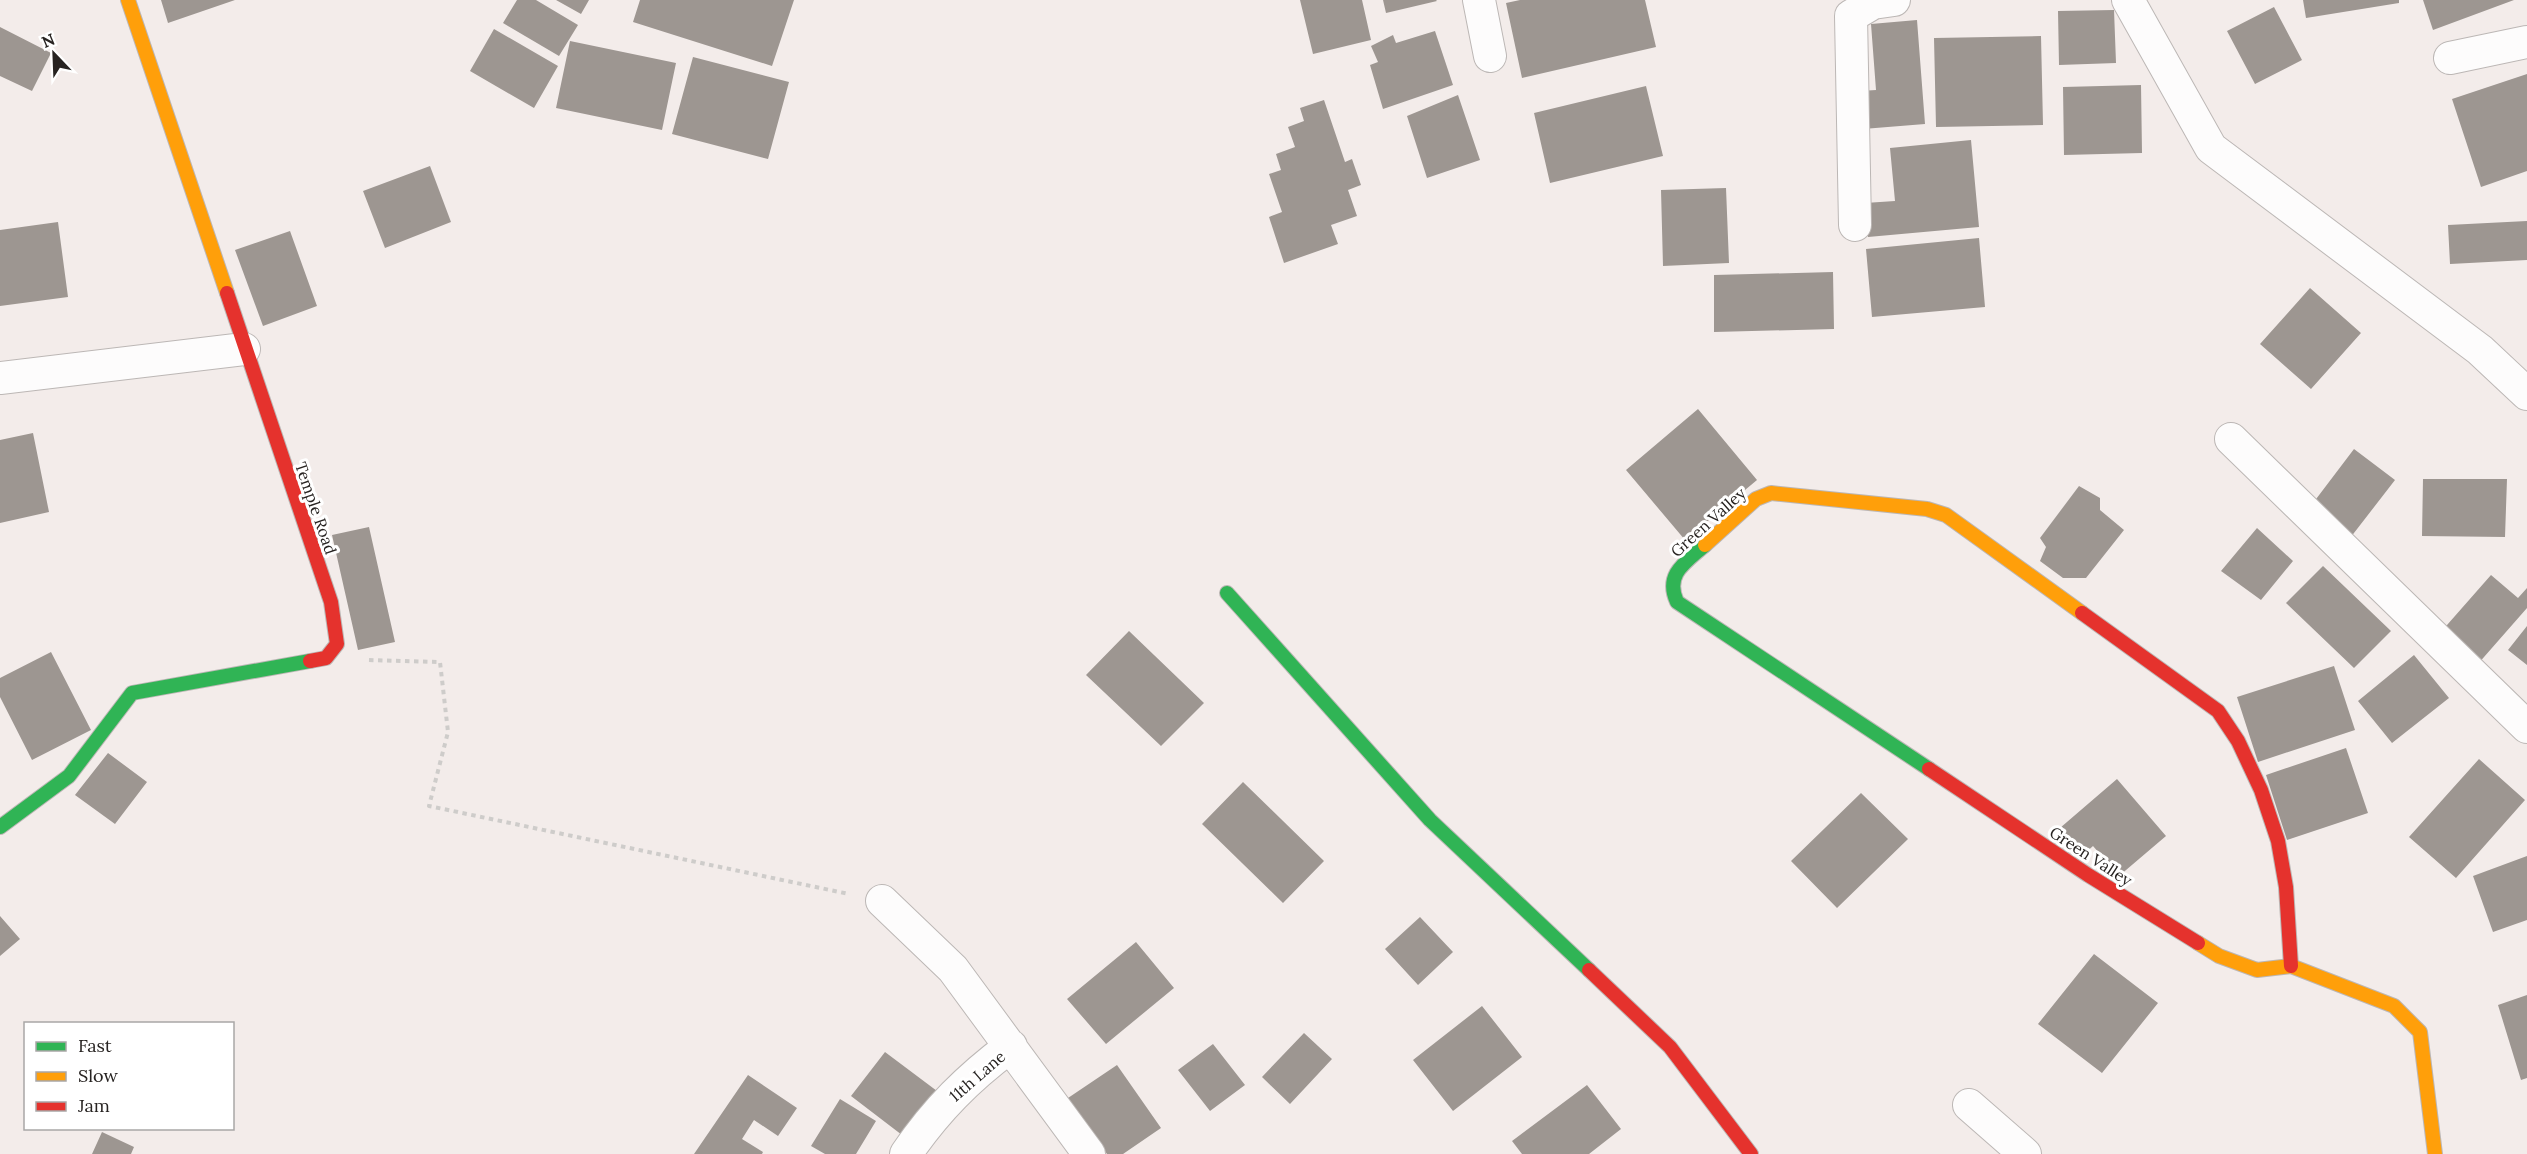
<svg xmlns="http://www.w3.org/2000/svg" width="2527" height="1154" font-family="Lora,serif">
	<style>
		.building { fill: #9d9691 }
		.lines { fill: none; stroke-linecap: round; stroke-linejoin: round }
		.street-casing { stroke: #bcb7b5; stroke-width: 34 }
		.fast-casing { stroke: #bcb7b5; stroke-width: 16 }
		.slow-casing { stroke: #bcb7b5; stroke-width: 16 }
		.jam-casing { stroke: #bcb7b5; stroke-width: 16 }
		.path { stroke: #ceccca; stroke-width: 4; stroke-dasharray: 4.5 4.5; stroke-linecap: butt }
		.street { stroke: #fdfcfc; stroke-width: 32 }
		.fast { stroke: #30b455; stroke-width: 14 }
		.slow { stroke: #ff9f0a; stroke-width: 14 }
		.jam { stroke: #e5322d; stroke-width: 14 }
		.labels { text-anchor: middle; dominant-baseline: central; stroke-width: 6; stroke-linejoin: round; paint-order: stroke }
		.street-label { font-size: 16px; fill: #272321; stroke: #fff }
	</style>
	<rect width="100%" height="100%" fill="#f3ecea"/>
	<!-- building -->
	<path class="building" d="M161,0H235L168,23Z
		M517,0H536L578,25L559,56L503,23Z
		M556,0H589L581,14Z
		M640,0H794L772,66L633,22Z
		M1300,0H1362L1371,40L1313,54Z
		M1383,0H1436L1437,1L1386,13Z
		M1520,0H1645L1656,47L1522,78L1506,3Z
		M2303,0H2399V3L2306,18Z
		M2423,0H2514L2433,30Z
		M2274,7L2302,60L2255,84L2227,31Z
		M2114,10L2116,63L2059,65L2058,11Z
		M1917,20L1925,124L1863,129L1860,91L1876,90L1871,24Z
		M0,27L51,53L32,91L0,76Z
		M494,29L558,66L534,108L470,71Z
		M1435,31L1453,85L1383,109L1370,65L1378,62L1371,46L1393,35L1396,43Z
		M2041,36L2043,125L1936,127L1934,38Z
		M570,41L676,63L662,130L556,108Z
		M693,57L789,82L768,159L672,134Z
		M2527,74V171L2481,187L2452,99Z
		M2141,85L2142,153L2064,155L2063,87Z
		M1646,86L1663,156L1550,183L1534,113Z
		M1458,95L1480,160L1427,178L1407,116Z
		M1324,100L1345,162L1352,159L1361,185L1348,190L1357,216L1331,225L1338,244L1284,263L1269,217L1282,212L1269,174L1281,170L1276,154L1295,147L1288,127L1304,121L1300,108Z
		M1971,140L1979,227L1868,237L1865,203L1895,201L1890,148Z
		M430,166L451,222L385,248L363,191Z
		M1726,188L1729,263L1663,266L1661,190Z
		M2527,221V260L2450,264L2448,225Z
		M58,222L68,297L0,306V230Z
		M290,231L317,306L263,326L235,250Z
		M1979,238L1985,307L1872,317L1866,249Z
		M1833,272L1834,329L1714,332V275Z
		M2310,288L2361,333L2311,389L2260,344Z
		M1698,409L1757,480L1685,540L1626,470Z
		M33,433L49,512L0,523V440Z
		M2354,449L2395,480L2347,542L2307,511Z
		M2423,479H2507L2505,537L2422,536Z
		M2079,486L2100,498V510L2124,530L2086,578H2063L2040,561L2046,547L2040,538Z
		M369,527L395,642L358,650L332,535Z
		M2257,528L2293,561L2261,600L2221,571Z
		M2323,566L2391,631L2354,668L2286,603Z
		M2491,575L2518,598L2527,588V608L2477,665L2440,633Z
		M2527,626V665L2508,650Z
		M1129,631L1204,703L1161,746L1086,675Z
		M51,652L91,730L32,760L0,697V678Z
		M2414,655L2449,698L2392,743L2358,701Z
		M2334,666L2355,730L2258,762L2237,697Z
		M2346,748L2368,813L2287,840L2266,775Z
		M108,753L147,782L115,824L75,795Z
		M2479,759L2525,800L2456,878L2409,837Z
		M2117,779L2166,836L2119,876L2093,846L2083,855L2060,828Z
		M1243,782L1324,861L1283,903L1202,824Z
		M1861,793L1908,839L1837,908L1791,861Z
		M2527,856V920L2493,932L2473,876Z
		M0,916L20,939L0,956Z
		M1420,917L1453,952L1418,985L1385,949Z
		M1136,942L1174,988L1106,1044L1067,999Z
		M2094,954L2158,1003L2102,1073L2038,1024Z
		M2527,995V1078L2521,1080L2498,1005Z
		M1482,1006L1522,1057L1453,1111L1413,1060Z
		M1304,1033L1332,1059L1290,1104L1262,1077Z
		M1213,1044L1245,1085L1210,1111L1178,1070Z
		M885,1052L937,1091L902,1135L851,1096Z
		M1117,1065L1161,1128L1123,1154H1107L1068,1098Z
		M748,1075L797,1108L778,1136L754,1120L742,1139L763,1152L762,1154H694Z
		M1587,1085L1621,1129L1589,1154H1522L1512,1141Z
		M840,1099L876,1121L856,1154H825L811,1146Z
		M102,1132L134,1147L131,1154H92Z"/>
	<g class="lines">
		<defs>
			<path id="street" d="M1479,0L1490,56
				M2128,0L2211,148L2480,350L2527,394
				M2450,58L2527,42
				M1855,225L1851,16L1873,3L1894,0
				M0,378L244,349
				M2231,439L2527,727
				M882,901L953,969L1089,1154
				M1969,1105L2025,1154
				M906,1154C936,1110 968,1078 1011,1046"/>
			<path id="fast" d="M1705,545C1686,562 1664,574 1677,602L1929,769
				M1227,593L1430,820L1589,970
				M0,827L69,776L132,693L310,661"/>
			<path id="slow" d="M128,0L227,293
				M1705,545L1756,499L1771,493L1927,509L1946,515L2082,613
				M2198,943L2219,956L2257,970L2291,966L2394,1006L2420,1032L2435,1154"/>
			<path id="jam" d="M227,293L331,602L337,644L326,658L310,661
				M2082,613L2218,711L2238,741L2261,790L2278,841L2286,887L2291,966
				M1929,769L2088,875L2198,943
				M1589,970L1670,1047L1751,1154"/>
		</defs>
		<!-- street casing -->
		<use href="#street" class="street-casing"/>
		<!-- fast casing -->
		<use href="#fast" class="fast-casing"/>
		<!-- slow casing -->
		<use href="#slow" class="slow-casing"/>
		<!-- jam casing -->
		<use href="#jam" class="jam-casing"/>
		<!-- path -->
		<path class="path" d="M369,660L440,662L448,732L429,806L849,894"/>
		<!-- street -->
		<use href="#street" class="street"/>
		<!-- fast -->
		<use href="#fast" class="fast"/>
		<!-- slow -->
		<use href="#slow" class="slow"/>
		<!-- jam -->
		<use href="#jam" class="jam"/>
	</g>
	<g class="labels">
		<!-- street labels -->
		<g class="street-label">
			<text transform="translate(316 508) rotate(71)">Temple Road</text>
			<text transform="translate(1708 522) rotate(-42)">Green Valley</text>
			<text transform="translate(2091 856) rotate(33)">Green Valley</text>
			<text transform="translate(977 1076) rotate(-41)">11th Lane</text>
		</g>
	</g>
	<!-- legend -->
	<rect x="24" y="1022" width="210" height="108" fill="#ffffff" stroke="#a9a7a6" stroke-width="1.5"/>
	<rect x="36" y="1042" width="30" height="9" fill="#30b455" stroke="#a9a7a6" stroke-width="1.5"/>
	<text x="78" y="1052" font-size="18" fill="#272321">Fast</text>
	<rect x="36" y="1072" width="30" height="9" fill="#ff9f0a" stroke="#a9a7a6" stroke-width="1.5"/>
	<text x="78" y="1082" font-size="18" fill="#272321">Slow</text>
	<rect x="36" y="1102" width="30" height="9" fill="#e5322d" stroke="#a9a7a6" stroke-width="1.5"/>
	<text x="78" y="1112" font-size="18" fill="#272321">Jam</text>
	<!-- north arrow -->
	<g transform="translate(54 54) rotate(337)" stroke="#ffffff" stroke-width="4.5" paint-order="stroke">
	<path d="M0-4.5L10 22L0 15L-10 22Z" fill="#272321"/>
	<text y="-9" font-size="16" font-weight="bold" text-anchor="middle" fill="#272321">N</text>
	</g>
</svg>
